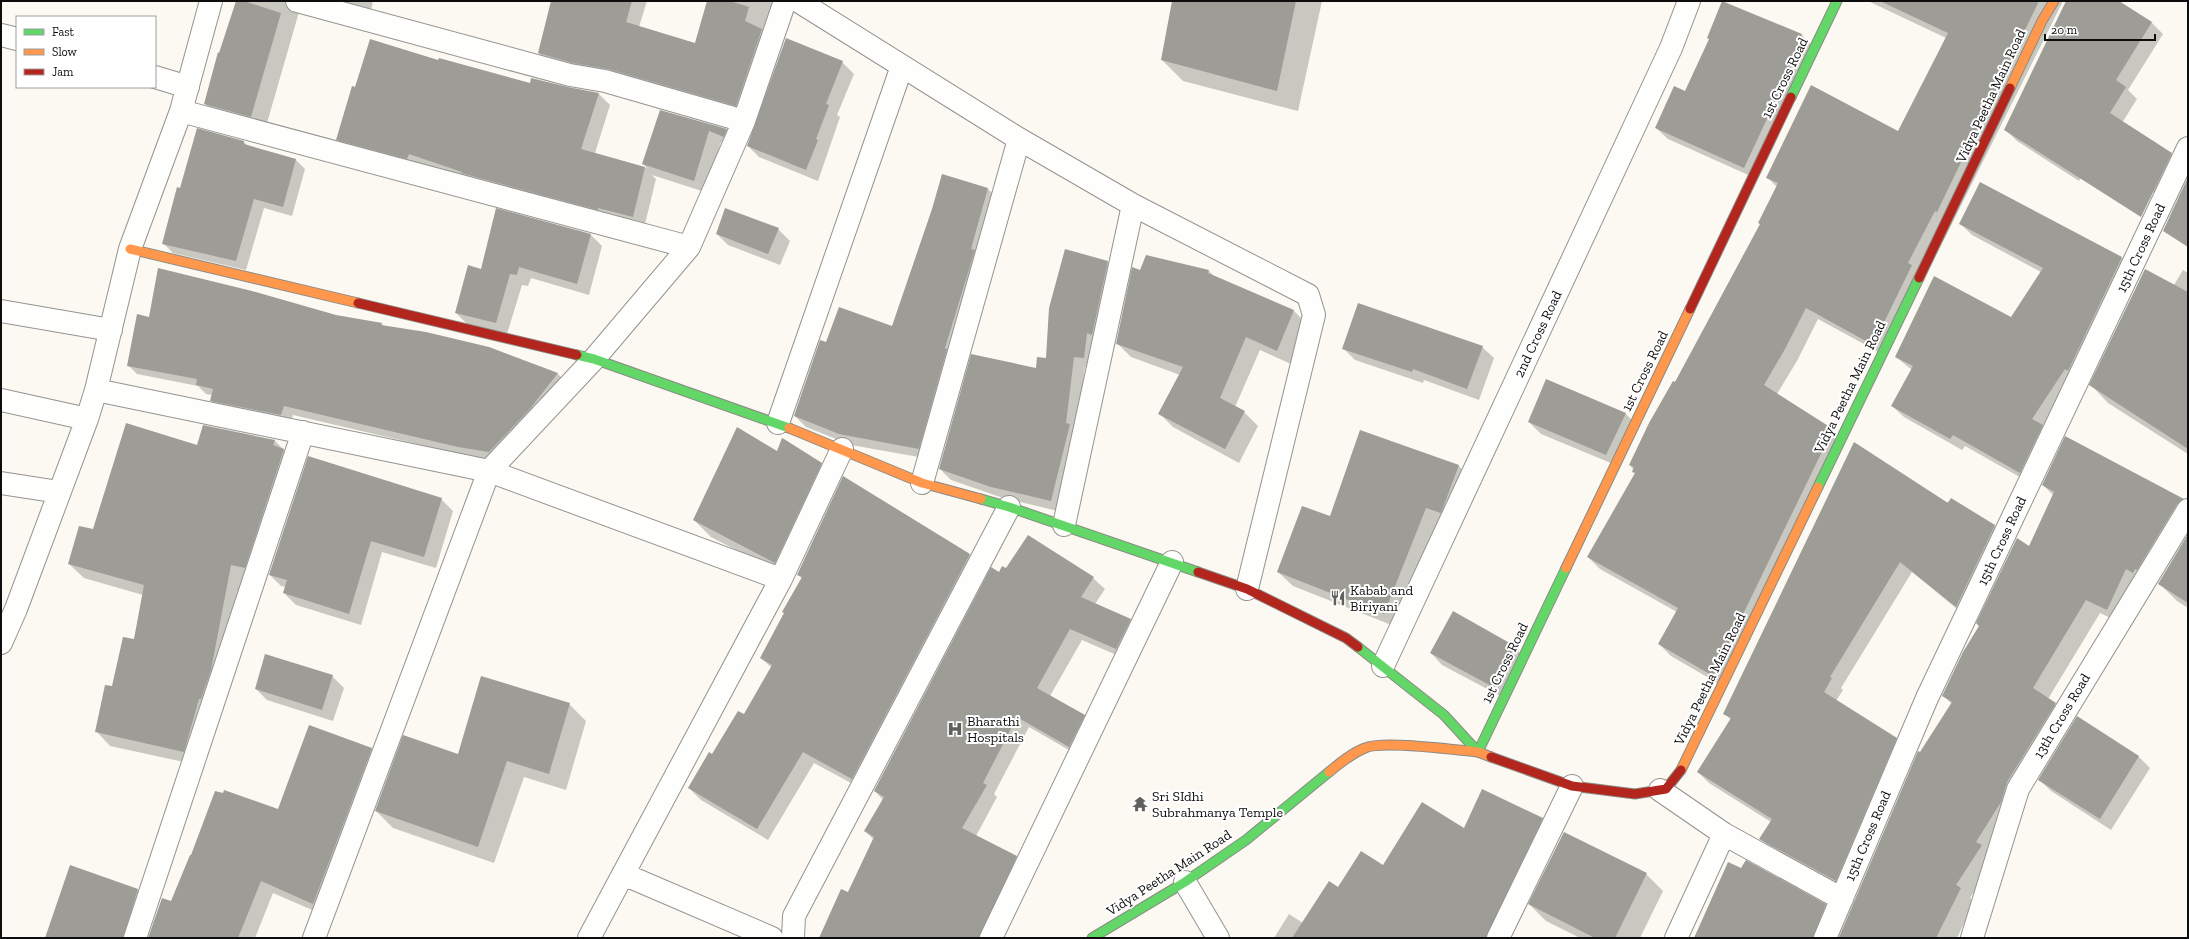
<svg xmlns="http://www.w3.org/2000/svg" width="2189" height="939" font-family="'Zilla Slab',serif">
	<style>
		.shadow { fill: #0003 }
		.building { fill: #9e9c97 }
		.lines { fill: none; stroke-linecap: round; stroke-linejoin: round }
		.street-casing { stroke: #949390; stroke-width: 24 }
		.fast-casing { stroke: #8b8a86; stroke-width: 11 }
		.slow-casing { stroke: #8b8a86; stroke-width: 11 }
		.jam-casing { stroke: #8b8a86; stroke-width: 11 }
		.street { stroke: #fefefd; stroke-width: 22 }
		.fast { stroke: #63d668; stroke-width: 9 }
		.slow { stroke: #ff974d; stroke-width: 9 }
		.jam { stroke: #b3261e; stroke-width: 9 }
		.labels { text-anchor: middle; dominant-baseline: central; stroke-width: 4; stroke-linejoin: round; paint-order: stroke }
		.street-label { font-size: 14px; fill: #0d0d0d; stroke: #fff }
		.poi-label { font-size: 14px; fill: #0d0d0d; stroke: #fff; text-anchor: start }
	</style>
	<rect width="100%" height="100%" fill="#fbf9f1"/>
	<!-- shadow -->
	<path class="shadow" d="M237,1H304L299,12L265,130L219,118L205,104Z
		M337,1H373L371,10Z
		M558,1H647L639,27L695,44L708,1H779L748,117L550,65L539,53Z
		M1173,1H1322L1298,111L1183,81L1162,60Z
		M1868,1H2063L1886,356L1818,319L1797,361L1777,394L1832,430L1844,442L1726,688L1671,656L1659,644L1677,612L1600,569L1588,557L1636,474L1630,465L1761,225L1759,223L1777,187L1768,178L1899,132L1946,38Z
		M2067,1H2117L2152,23L2163,34L2128,90L2137,99L2122,123L2171,154L2183,165L2166,200L2094,156L2079,181L2017,141L2006,130Z
		M1723,3L1802,35L1813,47L1755,178L1668,139L1656,128L1685,92L1710,39Z
		M439,62L531,84L599,94L610,105L595,153L647,168L643,164L660,111L726,130L738,141L735,148L721,142L705,192L652,175L656,179L644,228L349,151L338,139L355,88Z
		M842,62L854,74L837,115L840,117L818,181L759,157L748,146Z
		M244,142L248,146L295,159L305,169L292,216L264,208L246,270L173,253L164,244L180,189Z
		M1980,183L2122,258L2133,270L2032,484L1965,446L1962,450L1904,417L1892,406L1912,370L1896,357L2012,318L2041,272L1972,235L1961,224Z
		M988,189L999,200L930,459L851,445L806,427L795,416L827,343L893,328L933,209Z
		M778,229L790,241L780,265L728,245L717,234Z
		M591,235L602,246L589,295L531,278L528,286L522,285L507,334L467,324L456,313L482,270Z
		M1108,262L1119,273L1095,368L1085,367L1077,433L1062,512L1003,498L951,480L940,469L1046,359Z
		M2183,270L2188,273V454L2108,403L2091,385L2174,285Z
		M1141,271H1209L1214,276L1294,311L1308,325L1291,364L1260,350L1235,407L1244,412L1258,426L1239,463L1173,427L1160,414L1180,375L1131,357L1117,343Z
		M336,316L381,323L385,327L488,348L558,374L567,383L499,461L468,456L293,415L290,424L220,410L211,400L212,395L206,394L198,386L137,374L128,365L150,318Z
		M1482,347L1494,358L1479,400L1424,380L1423,383L1355,360L1343,348Z
		M1547,380L1626,414L1637,425L1618,466L1541,434L1529,422Z
		M1360,432L1459,466L1473,481L1399,628L1293,586L1278,572L1330,518Z
		M274,440L298,464L198,765L110,746L96,731L134,640L143,595L84,578L69,564L94,531L198,446Z
		M778,452L821,464L838,480L792,579L711,537L694,520Z
		M2043,485L2183,499L2188,504L2121,623L2100,613L2048,699L2069,717L2021,797L1995,860L1970,898L1974,902L1957,938H1838L1918,753L1920,754L1952,704L1943,695L2029,548L2054,496Z
		M441,499L453,511L436,568L382,552L361,625L296,605L284,593L286,587L281,586L270,575Z
		M1951,499L1995,526L2006,537L1968,618L1912,572L1841,688L1843,690L1836,701L1896,738L1907,750L1847,892L1772,850L1761,839L1771,822L1709,783L1698,772L1731,720L1724,713Z
		M2188,536V608L2177,601L2159,583Z
		M969,555L981,567L864,790L814,763L768,840L701,800L689,788L744,716L772,668L761,658L802,579L798,574Z
		M1007,570L1093,578L1105,589L1095,604L1130,620L1142,631L1128,660L1082,640L1050,696L1084,715L1096,727L1081,757L1029,727L994,794L997,797L976,836L1016,857L1028,868L994,938H820L848,893L873,839L865,831L883,800L875,791L1000,573Z
		M1514,647L1526,658L1506,699L1442,665L1431,653Z
		M332,676L344,688L333,721L267,700L256,689Z
		M569,704L586,721L566,790L524,777L494,863L393,828L376,811L459,755Z
		M2077,718L2139,757L2150,768L2111,830L2051,791L2040,780Z
		M371,749L384,762L326,916L273,893L255,938H149L171,902L278,811Z
		M1542,819L1554,830L1501,938H1274L1289,914L1303,923L1338,888L1383,866L1464,830Z
		M1729,863L1825,905L1839,919L1831,938H1695Z
		M1646,874L1663,891L1640,938H1580L1546,921L1529,904Z
		M137,890L150,903L140,938H46Z"/>
	<!-- building -->
	<path class="building" d="M236,1H244L281,13L251,117L204,104L218,52L219,53Z
		M551,1H632L626,22L695,43L707,1H730L749,7L745,21L762,29L736,106L608,69L573,63L538,53Z
		M1172,1H1296L1277,91L1161,60Z
		M1722,1L1802,34L1787,73L1788,74L1744,168L1655,128L1674,86L1685,91L1709,39L1707,38Z
		M1880,1H2039L1937,212L1935,211L1908,263L1912,265L1873,345L1806,308L1785,349L1764,385L1833,429L1713,676L1658,644L1678,608L1587,557L1635,473L1632,472L1634,467L1629,465L1649,423L1673,381L1675,382L1760,224L1758,223L1778,183L1766,178L1811,85L1898,131L1948,33Z
		M2066,1H2119L2152,22L2116,80L2126,87L2110,113L2172,153L2141,217L2004,130Z
		M786,38L843,61L826,104L829,105L816,139L818,140L806,170L747,146Z
		M370,39L438,60L439,58L530,83L531,78L568,87L599,93L581,149L645,167L633,217L598,208V210L461,173L462,172L409,154L407,159L336,140L352,86L355,87Z
		M660,110L727,129L724,137L709,131L694,181L642,164Z
		M197,128L244,141V144L296,159L283,207L254,199L236,261L162,244L177,187L180,188Z
		M942,174L988,188L971,249L975,250L945,348L947,349L919,449L839,434L794,416L820,340L826,342L839,307L892,326L932,209Z
		M2188,177V247L2163,231Z
		M1980,182L2122,257L2068,371L2065,369L2032,419L2043,425L2020,473L1953,435L1950,439L1891,406L1913,366L1895,357L1934,276L2011,317L2043,268L1959,224Z
		M496,208L591,234L577,284L519,267L517,275L510,274L496,323L455,313L468,265L481,269Z
		M725,208L779,228L768,254L716,234Z
		M1065,249L1108,261L1092,335L1087,333L1084,358L1074,357L1066,423L1070,424L1051,501L991,487L939,469L971,354L1036,368L1037,357L1046,358L1049,308Z
		M1146,255L1209,270L1208,273L1294,310L1277,351L1246,337L1220,398L1245,411L1225,449L1158,414L1183,367L1116,344L1132,267L1140,270Z
		M158,268L252,291L336,315L382,323L381,325L426,332L489,347L558,373L529,410L489,452L458,447L284,406L281,415L210,401L213,389L196,385L197,379L127,366L137,314L149,317Z
		M2145,269L2188,292V449L2089,385Z
		M1358,303L1483,346L1467,389L1413,369L1412,372L1342,349Z
		M1546,379L1626,413L1606,455L1528,422Z
		M126,423L197,445L203,425L275,440L273,445L284,449L245,568L231,565L211,670L201,699H199L184,752L95,732L105,685L112,686L123,637L134,639L144,585L68,564L79,526L93,529Z
		M737,427L777,451L782,438L784,439L822,463L775,563L693,520Z
		M1360,430L1459,465L1441,513L1426,508L1384,614L1277,572L1302,506L1330,516Z
		M2065,436L2184,499L2177,504L2137,570L2135,569L2133,573L2126,569L2107,610L2086,600L2033,688L2056,703L2007,782L2001,802L1976,842L1982,845L1956,885L1961,888L1936,938H1839L1918,751L1920,752L1952,702L1942,696L1963,652L1979,626L1976,623L2017,538L2029,546L2054,492L2042,485Z
		M1854,442L1948,503L1951,498L1995,525L1956,607L1900,562L1830,677L1832,678L1824,692L1897,738L1836,881L1759,839L1772,819L1697,772L1731,718L1723,714Z
		M308,456L442,498L424,557L371,541L349,614L283,593L287,580L269,575Z
		M843,476L970,554L852,779L803,752L757,829L688,788L709,752L712,754L738,711L744,714L772,665L760,658L784,613L782,612L802,577L797,575Z
		M2188,534V603L2158,584Z
		M1028,535L1094,577L1081,597L1131,619L1116,649L1070,629L1037,688L1085,715L1069,747L1017,717L983,783L987,785L962,828L1017,856L979,938H819L841,889L848,892L874,837L864,831L884,797L874,791L991,567L999,572L1002,566L1006,568Z
		M1453,611L1515,646L1495,688L1430,653Z
		M265,654L333,675L322,710L255,689Z
		M481,676L570,703L549,774L507,761L478,847L375,811L403,735L458,754Z
		M2077,716L2139,756L2100,819L2038,780Z
		M309,725L372,748L313,904L261,881L238,938H148L162,898L171,901L190,855H191L215,791L223,793L224,790L278,809Z
		M1482,789L1543,818L1486,938H1292L1329,881L1338,887L1361,851L1383,865L1422,802L1464,828Z
		M1564,832L1647,873L1615,938H1595L1528,904Z
		M1746,860L1826,904L1813,938H1694L1728,862L1741,868Z
		M70,865L138,889L123,938H45Z"/>
	<g class="lines">
		<defs>
			<path id="street" d="M297,1L570,75L605,81L744,121
				M798,1L1019,139L1133,205L1308,295L1314,315L1247,589
				M1,35L17,39
				M155,77L188,87
				M181,111L689,247
				M1,311L111,330
				M96,390L489,471L781,579
				M1,400L87,419
				M778,423L902,66
				M1,483L59,492
				M922,483L1019,139
				M1064,525L1133,205
				M1,643L16,609L87,419L96,390L130,249L181,111L211,1
				M1383,666L1671,48L1689,1
				M1660,790L1724,834L1842,899
				M623,874L772,938
				M1185,882L1218,938
				M135,938L303,432
				M314,938L489,471L594,359L689,247L744,121L785,1
				M589,938L781,579L842,449
				M793,938L794,916L1009,507
				M991,938L1172,562
				M1498,938L1572,786
				M1676,938L1724,834
				M1825,938L1927,698L2188,148
				M1972,938L2018,789L2188,510"/>
			<path id="fast" d="M1791,97L1837,1
				M577,355L594,359L789,428
				M1818,487L1919,278
				M981,499L1009,507L1198,572
				M1358,647L1444,715L1478,752
				M1478,752L1566,568
				M1092,938L1185,882L1246,840L1329,772"/>
			<path id="slow" d="M2010,88L2042,21L2054,1
				M130,249L358,303
				M789,428L922,483L981,499
				M1566,568L1690,309
				M1681,770L1818,487
				M1329,772C1340,763 1352,753 1365,748C1383,740 1455,750 1478,752L1491,757"/>
			<path id="jam" d="M1919,278L2010,88
				M358,303L577,355
				M1690,309L1791,97
				M1198,572L1247,589L1346,638L1358,647
				M1491,757L1572,786L1635,794L1666,789L1681,770"/>
		</defs>
		<!-- street casing -->
		<use href="#street" class="street-casing"/>
		<!-- fast casing -->
		<use href="#fast" class="fast-casing"/>
		<!-- slow casing -->
		<use href="#slow" class="slow-casing"/>
		<!-- jam casing -->
		<use href="#jam" class="jam-casing"/>
		<!-- street -->
		<use href="#street" class="street"/>
		<!-- fast -->
		<use href="#fast" class="fast"/>
		<!-- slow -->
		<use href="#slow" class="slow"/>
		<!-- jam -->
		<use href="#jam" class="jam"/>
	</g>
	<!-- icons -->
	<defs>
		<symbol id="restaurant-bare" viewBox="-9 -9 18 18"><path d="M-5-6h1v4h1v-4h1v4h1v-4h1v5L-1.5 .5V6h-2V.5L-5-1ZM5-6V6H3V1.5H1.5Q1.5-4 5-6Z" fill="#60605d" stroke="#fff" stroke-width="2.5" paint-order="stroke"/></symbol>
		<symbol id="hospital-bare" viewBox="-9 -9 18 18"><path d="M-5-5h3v3.5h4V-5h3V5h-3V1.5h-4V5h-3Z" fill="#60605d" stroke="#fff" stroke-width="2.5" paint-order="stroke"/></symbol>
		<symbol id="temple-bare" viewBox="-9 -9 18 18"><path d="M0-6L5-2H3V0L6.5 2.5H4V6H1.5V3h-3V6H-4V2.5H-6.5L-3 0V-2H-5Z" fill="#60605d" stroke="#fff" stroke-width="2.5" paint-order="stroke"/></symbol>
	</defs>
	<g fill-rule="evenodd">
		<use href="#restaurant-bare" x="1327" y="587" width="22" height="22"/>
		<use href="#hospital-bare" x="944" y="718" width="22" height="22"/>
		<use href="#temple-bare" x="1129" y="793" width="22" height="22"/>
	</g>
	<g class="labels">
		<!-- street labels -->
		<g class="street-label">
			<text transform="translate(1785 78) rotate(-64)">1st Cross Road</text>
			<text transform="translate(1991 96) rotate(-65)">Vidya Peetha Main Road</text>
			<text transform="translate(2141 248) rotate(-65)">15th Cross Road</text>
			<text transform="translate(1538 334) rotate(-65)">2nd Cross Road</text>
			<text transform="translate(1645 371) rotate(-64)">1st Cross Road</text>
			<text transform="translate(1850 387) rotate(-64)">Vidya Peetha Main Road</text>
			<text transform="translate(2002 541) rotate(-65)">15th Cross Road</text>
			<text transform="translate(1505 663) rotate(-64)">1st Cross Road</text>
			<text transform="translate(1710 679) rotate(-64)">Vidya Peetha Main Road</text>
			<text transform="translate(2062 716) rotate(-59)">13th Cross Road</text>
			<text transform="translate(1868 836) rotate(-67)">15th Cross Road</text>
			<text transform="translate(1169 873) rotate(-33)">Vidya Peetha Main Road</text>
		</g>
		<!-- poi labels -->
		<g class="poi-label">
			<text x="1350" y="590">Kabab and<tspan x="1350" dy="16">Biriyani</tspan></text>
			<text x="967" y="721">Bharathi<tspan x="967" dy="16">Hospitals</tspan></text>
			<text x="1152" y="796">Sri SIdhi<tspan x="1152" dy="16">Subrahmanya Temple</tspan></text>
		</g>
	</g>
	<!-- border -->
	<rect width="2189" height="939" fill="none" stroke="#0d0d0d" stroke-width="4"/>
	<!-- legend -->
	<rect x="16" y="16" width="140" height="72" fill="#ffffff" stroke="#9e9e9e"/>
	<rect x="24" y="29" width="20" height="6" fill="#63d668" stroke="#9e9e9e"/>
	<text x="52" y="36" font-size="12" fill="#0d0d0d">Fast</text>
	<rect x="24" y="49" width="20" height="6" fill="#ff974d" stroke="#9e9e9e"/>
	<text x="52" y="56" font-size="12" fill="#0d0d0d">Slow</text>
	<rect x="24" y="69" width="20" height="6" fill="#b3261e" stroke="#9e9e9e"/>
	<text x="52" y="76" font-size="12" fill="#0d0d0d">Jam</text>
	<!-- scale -->
	<path d="M2045 34v6h110v-6" fill="none" stroke="#0d0d0d" stroke-width="2"/>
	<text x="2051" y="34" font-size="12" fill="#0d0d0d" stroke="#ffffff" stroke-width="3" paint-order="stroke">20 m</text>
</svg>
